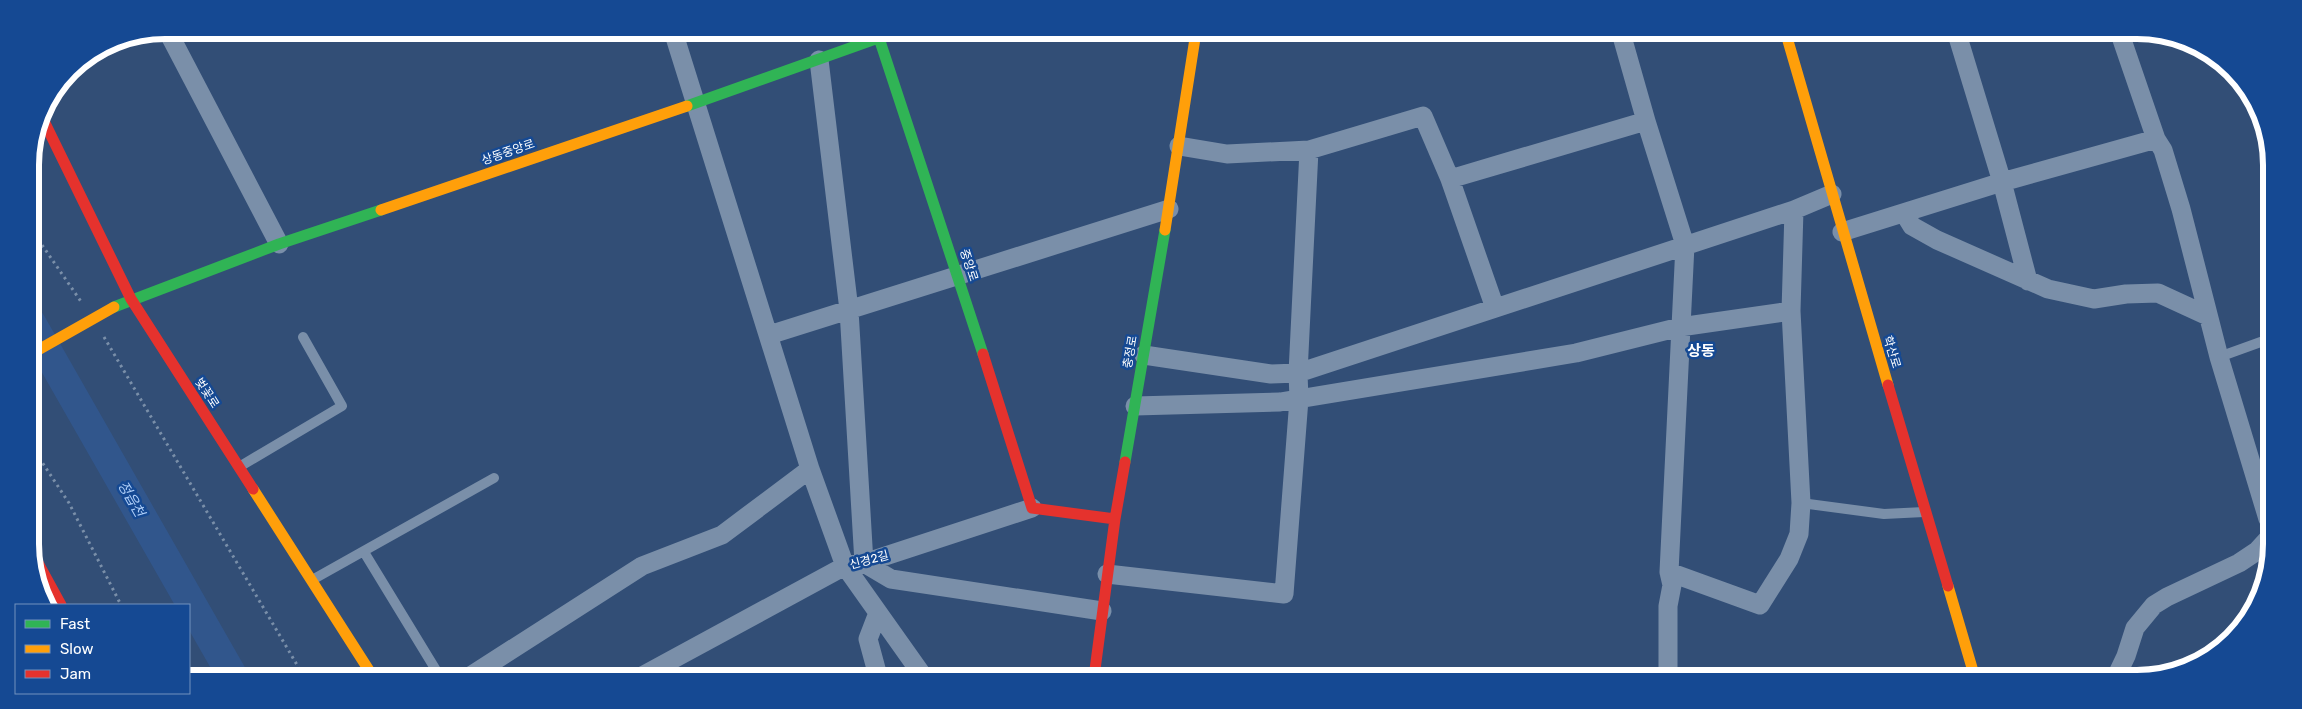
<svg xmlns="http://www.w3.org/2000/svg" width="2302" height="709" font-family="Rubik,'Noto Sans KR',sans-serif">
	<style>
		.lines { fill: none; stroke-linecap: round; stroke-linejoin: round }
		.river { stroke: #31568c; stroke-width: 30 }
		.path { stroke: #7a8fa9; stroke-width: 3; stroke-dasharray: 2.5 4; stroke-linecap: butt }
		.lane { stroke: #7a8fa9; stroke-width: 10 }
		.street { stroke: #7a8fa9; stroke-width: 19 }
		.fast { stroke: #30b455; stroke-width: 11 }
		.slow { stroke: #ff9f0a; stroke-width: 11 }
		.jam { stroke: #e5322d; stroke-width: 11 }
		.slow-bridge { stroke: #ff9f0a; stroke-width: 11 }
		.labels { text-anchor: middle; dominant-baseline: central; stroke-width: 5; stroke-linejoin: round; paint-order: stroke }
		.street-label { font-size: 12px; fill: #fff; stroke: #154993 }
		.water-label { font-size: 14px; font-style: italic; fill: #b0cff8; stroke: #154993 }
		.quarter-label { font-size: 15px; font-weight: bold; fill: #fff; stroke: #154993 }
		.rim { fill: none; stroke: #fff; stroke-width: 6 }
	</style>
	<rect width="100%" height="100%" fill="#324e76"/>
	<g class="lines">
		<!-- river -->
		<path class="river" d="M31,323L232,675"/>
		<!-- path -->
		<path class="path" d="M31,229L82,303
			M104,337L303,675
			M32,447L69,503L121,605"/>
		<!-- lane -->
		<path class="lane" d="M2219,357L2269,339
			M239,467L342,406L303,337
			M1801,503L1884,514L1924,512
			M364,552L439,675
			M312,580L494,478"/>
		<!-- street -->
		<path class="street" d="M167,30L279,244
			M1957,34L2002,182L2028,281
			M819,60L849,310L864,563L891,579L1102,611
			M1646,121L1685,245L1669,572L1760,605L1789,559L1799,534L1801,503L1791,311L1794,210
			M2156,139L2163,150L2181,209L2219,357L2268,519
			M1179,146L1227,154L1309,150L1423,116L1450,179L1646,121L1621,33
			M1450,179L1495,308
			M1904,213L1912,226L1937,240L2048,289L2094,299L2126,294L2158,293L2208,316
			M1842,232L2002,182L2156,139L2120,34
			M769,335L1169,209
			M1144,355L1271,374L1298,373L1794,210L1832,194
			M1135,406L1280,402L1576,353L1680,327L1791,311
			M810,469L845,566L923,676
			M1107,574L1284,594L1299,399L1298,373L1309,150
			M472,675L642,566L722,535L810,469L673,31
			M642,676L845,566L864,563L1032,508
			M878,676L868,639L878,613
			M1668,678V606L1672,585L1669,572
			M2115,679L2126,656L2135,628L2154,605L2167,597L2239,563L2257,551L2268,539"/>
		<!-- fast -->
		<path class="fast" d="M877,32L983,354
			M687,106L895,32
			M114,307L279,244L381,210
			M1125,462L1165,230"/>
		<!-- slow -->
		<path class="slow" d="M1786,34L1888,385
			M381,210L687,106
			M1165,230L1196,32
			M253,489L372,675
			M1948,586L1975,678"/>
		<!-- jam -->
		<path class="jam" d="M40,113L131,299L253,489
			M983,354L1032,508L1115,519
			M1888,385L1948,586
			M32,552L61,605
			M1094,677L1115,519L1125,462"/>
		<!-- slow-bridge -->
		<path class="slow-bridge" d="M31,354L114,307"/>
	</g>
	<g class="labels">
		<!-- street labels -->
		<g class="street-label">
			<text transform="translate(508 152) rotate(-19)">상동중앙로</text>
			<text transform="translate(969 265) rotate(72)">중앙로</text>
			<text transform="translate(1130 352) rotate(-80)">충정로</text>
			<text transform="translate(1892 352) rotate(73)">학산로</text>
			<text transform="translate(207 393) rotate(57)">벚꽃로</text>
			<text transform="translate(869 560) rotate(-15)">신경2길</text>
		</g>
		<!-- water labels -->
		<g class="water-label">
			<text transform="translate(131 499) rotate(60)">정읍천</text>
		</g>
		<!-- quarter labels -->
		<g class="quarter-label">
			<text x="1701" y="351">상동</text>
		</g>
	</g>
	<!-- crop -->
	<path d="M0 0H2302V709H0ZM165 39H2137A126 126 0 0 1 2263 165V544A126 126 0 0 1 2137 670H165A126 126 0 0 1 39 544V165A126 126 0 0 1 165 39Z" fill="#154993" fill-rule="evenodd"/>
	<path class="rim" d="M165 39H2137A126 126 0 0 1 2263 165V544A126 126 0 0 1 2137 670H165A126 126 0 0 1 39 544V165A126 126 0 0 1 165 39Z"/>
	<!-- legend -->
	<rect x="15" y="604" width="175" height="90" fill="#154993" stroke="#7392be"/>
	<rect x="25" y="620" width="25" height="8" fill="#30b455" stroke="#7392be"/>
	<text x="60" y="629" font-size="15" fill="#ffffff">Fast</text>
	<rect x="25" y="645" width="25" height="8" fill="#ff9f0a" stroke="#7392be"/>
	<text x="60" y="654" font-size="15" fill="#ffffff">Slow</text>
	<rect x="25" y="670" width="25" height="8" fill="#e5322d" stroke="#7392be"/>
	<text x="60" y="679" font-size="15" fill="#ffffff">Jam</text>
</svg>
